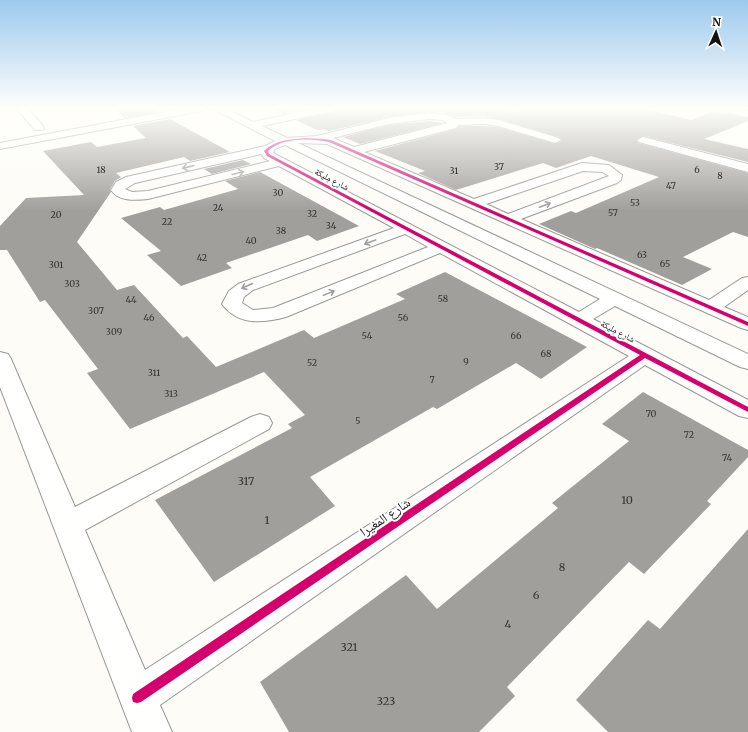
<svg xmlns="http://www.w3.org/2000/svg" width="748" height="732" font-family="Merriweather,'Noto Naskh Arabic',serif">
	<style>
		.building { fill: #a19f9c }
		.lines { fill: none; stroke-linecap: round; stroke-linejoin: round }
		.minor-casing { stroke: #979795; stroke-width: 2 }
		.minor { fill: #fffffe; fill-rule: evenodd }
		.cycleway-casing { stroke: #fff; stroke-width: 2 }
		.cycleway { fill: #d6006c; fill-rule: evenodd }
		.oneway { stroke: #a0a09f }
		.labels { text-anchor: middle; dominant-baseline: central; stroke-width: 4; stroke-linejoin: round; paint-order: stroke }
		.number-label { font-size: 9px; fill: #353434 }
		.far-street-label { font-size: 9px; fill: #111; stroke: #fff }
		.near-number-label { font-size: 11px; fill: #353434 }
		.near-street-label { font-size: 13px; fill: #111; stroke: #fff }
	</style>
	<rect width="100%" height="100%" fill="#fdfcf7"/>
	<!-- building -->
	<path class="building" d="M115,108H152L158,112L125,118Z
		M271,108H308L283,114Z
		M339,108H502L514,112L528,108H642L691,120L714,111L748,118V121L704,139L748,149V162L643,136L636,140L639,143L748,173V237L733,232L683,257L712,269L682,285L597,248L595,249L539,224L571,211L576,213L659,177L591,156L556,168L543,163L456,190L418,173L425,171L375,151L456,129L459,126H484L498,127L555,144L562,141V139L559,137L499,119L484,116L456,117L444,112H429L389,117L329,131L323,129L317,130L296,120L333,112Z
		M170,119L230,152L190,161L184,157L116,173L121,177L115,181L110,189L111,192L77,242L117,290L134,285L183,338L187,336L216,367L304,330L314,338L405,299L396,294L445,272L587,347L541,379L516,363L437,409L433,407L310,477L335,506L214,582L155,500L292,428L288,424L305,415L264,372L130,429L87,373L98,369L45,300L40,302L7,250H0V226L26,198L84,195L43,151L91,142L97,147L146,138L133,126Z
		M429,121L444,123L360,144L343,137L389,125Z
		M243,160L251,164L212,174L204,169Z
		M260,172L359,226L317,241L308,235L226,263L232,268L181,286L147,255L161,251L121,218L160,207L164,210L238,189L225,181Z
		M643,392L748,450V457L707,501L711,504L644,574L629,562L507,687L515,696L479,732H289L260,682L406,575L437,609L558,508L552,503L629,441L602,424Z
		M748,529V732H608L576,700L648,620L660,629Z"/>
	<g class="lines">
		<defs>
			<path id="minor" d="M16,108H27L43,126L44,128L43,130H35Z
				M185,108H207L202,111L0,149V143Z
				M211,108H224L253,122L317,108H338L333,111L262,126L287,138L317,136L389,118L429,113L444,114L456,119L484,118L499,120L559,138L561,140L555,143L498,126L484,124L458,125L456,128L364,152L474,199L582,163L609,165L622,175L621,180L617,183L521,219L709,300L742,278L748,277V290L724,307L748,317V330L741,328L327,144L298,143L748,354V369L740,367L615,306L593,319L748,400V418L739,416L645,365L160,705L172,732H132L0,387V352L8,354L11,359L75,507L251,417L260,414L269,417L272,423L269,429L85,530L145,670L629,356L440,253L286,317C263,323 238,326 222,304L229,291L238,284L394,228L279,166L148,199C135,200 119,202 111,190L116,182L126,177L265,146L275,141ZM429,119L442,120L448,123L354,147L333,138L389,124ZM285,145L600,299L579,312L273,153L275,149ZM261,154L264,158L270,161L148,191L132,192L125,189L135,183ZM583,171L602,172L609,176L508,214L486,204ZM405,234L428,247L273,308L253,310L242,303L244,297L253,290Z
				M716,108H736L748,111V117L718,110Z
				M643,137L748,164V172L639,142L637,140Z"/>
		</defs>
		<!-- minor casing -->
		<use href="#minor" class="minor-casing"/>
		<!-- minor -->
		<use href="#minor" class="minor"/>
		<defs>
			<path id="cycleway" d="M306,138L324,139L331,140L748,322V326L746,325L329,142C310,138 283,137 268,151L269,154L282,161L748,407V412L645,358L141,702L137,703L133,702L132,698L133,694L640,355L267,156L264,151C275,140 291,139 306,138Z"/>
		</defs>
		<!-- cycleway casing -->
		<use href="#cycleway" class="cycleway-casing"/>
		<!-- cycleway -->
		<use href="#cycleway" class="cycleway"/>
	</g>
	<!-- one-way arrows -->
	<defs><path id="oneway-shaft" d="M-6 0H5M1.5-3L5.5 0L1.5 3" fill="none" stroke-width="1.6" stroke-linecap="round" stroke-linejoin="round"/></defs>
	<g class="oneway">
		<use href="#oneway-shaft" transform="translate(188 167) rotate(167)"/>
		<use href="#oneway-shaft" transform="translate(238 173) rotate(-14)"/>
		<use href="#oneway-shaft" transform="translate(545 205) rotate(-21)"/>
		<use href="#oneway-shaft" transform="translate(370 242) rotate(160)"/>
		<use href="#oneway-shaft" transform="translate(247 286) rotate(156)"/>
		<use href="#oneway-shaft" transform="translate(329 293) rotate(-22)"/>
	</g>
	<!-- sky -->
	<linearGradient id="sky" x2="0" y2="1"><stop stop-color="#9dc9ee"/><stop offset="0.51" stop-color="#fefefb"/><stop offset="1" stop-color="#fefefb" stop-opacity="0"/></linearGradient>
	<rect width="748" height="211" fill="url(#sky)"/>
	<g class="labels">
		<!-- number labels -->
		<g class="number-label">
			<text x="499" y="166">37</text>
			<text x="101" y="169">18</text>
			<text x="697" y="169">6</text>
			<text x="454" y="170">31</text>
			<text x="720" y="175">8</text>
			<text x="671" y="185">47</text>
			<text x="278" y="192">30</text>
			<text x="635" y="202">53</text>
			<text x="218" y="207">24</text>
			<text x="613" y="212">57</text>
			<text x="312" y="213">32</text>
			<text x="56" y="214">20</text>
			<text x="167" y="221">22</text>
			<text x="331" y="225">34</text>
			<text x="281" y="230">38</text>
			<text x="251" y="240">40</text>
			<text x="642" y="254">63</text>
			<text x="202" y="257">42</text>
			<text x="665" y="263">65</text>
			<text x="56" y="264">301</text>
			<text x="72" y="283">303</text>
			<text x="443" y="298">58</text>
			<text x="131" y="299">44</text>
			<text x="96" y="310">307</text>
			<text x="149" y="317">46</text>
			<text x="403" y="317">56</text>
			<text x="114" y="331">309</text>
			<text x="367" y="335">54</text>
			<text x="516" y="335">66</text>
			<text x="546" y="353">68</text>
			<text x="466" y="361">9</text>
			<text x="312" y="362">52</text>
			<text x="154" y="372">311</text>
			<text x="432" y="379">7</text>
			<text x="171" y="393">313</text>
			<text x="651" y="413">70</text>
			<text x="358" y="420">5</text>
			<text x="689" y="434">72</text>
			<text x="727" y="457">74</text>
		</g>
		<!-- far-street labels -->
		<g class="far-street-label">
			<text transform="translate(332 179) rotate(28)">شارع مِليكة</text>
			<text transform="translate(618 331) rotate(28)">شارع مِليكة</text>
		</g>
		<!-- near-number labels -->
		<g class="near-number-label">
			<text x="246" y="481">317</text>
			<text x="627" y="500">10</text>
			<text x="267" y="520">1</text>
			<text x="562" y="567">8</text>
			<text x="536" y="595">6</text>
			<text x="508" y="624">4</text>
			<text x="349" y="647">321</text>
			<text x="386" y="701">323</text>
		</g>
		<!-- near-street labels -->
		<g class="near-street-label">
			<text transform="translate(385 517) rotate(-34)">شارع المغيرا</text>
		</g>
	</g>
	<!-- north arrow -->
	<g transform="translate(716 32) rotate(3)" stroke="#ffffff" stroke-width="3" paint-order="stroke">
	<path d="M0-3L7 15L0 10L-7 15Z" fill="#111111"/>
	<text y="-6" font-size="11" font-weight="bold" text-anchor="middle" fill="#111111">N</text>
	</g>
</svg>
